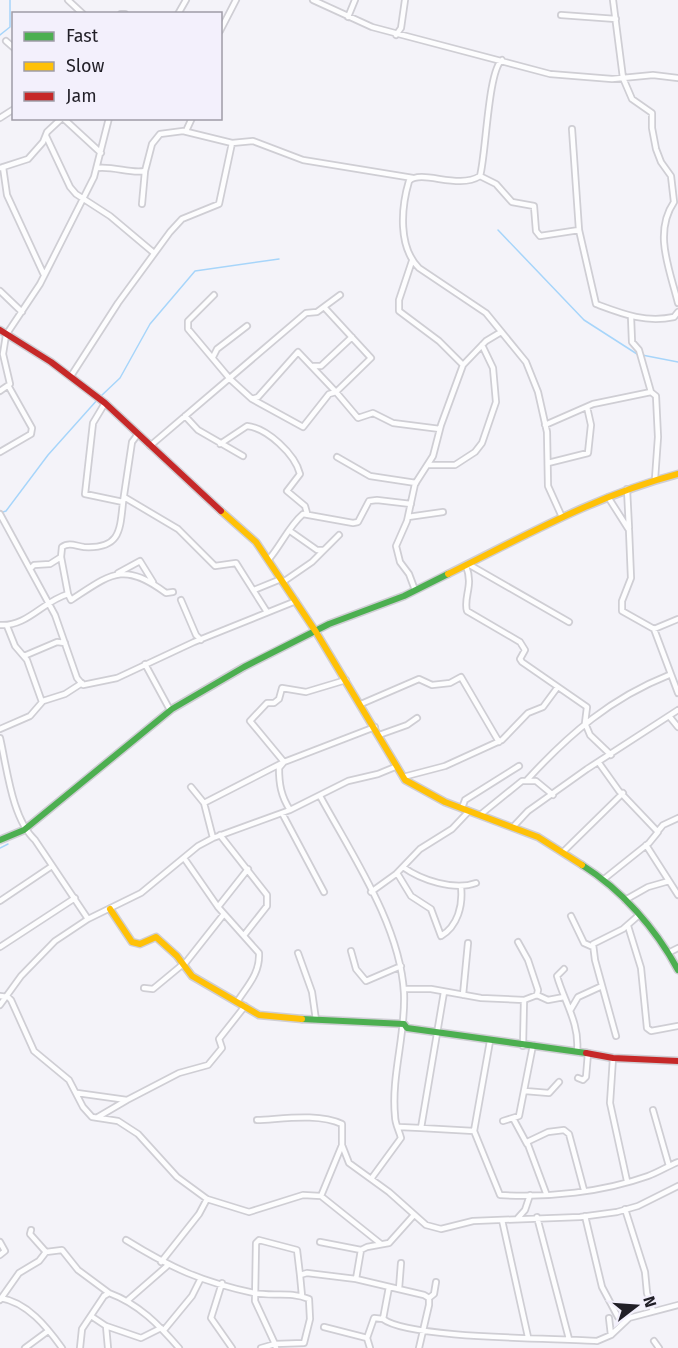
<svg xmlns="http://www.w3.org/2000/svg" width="678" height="1348" font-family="'Fira Sans',sans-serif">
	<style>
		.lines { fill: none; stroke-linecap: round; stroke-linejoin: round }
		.stream { stroke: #a7d5fa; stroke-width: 1.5 }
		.street-casing { stroke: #cfced4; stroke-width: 8 }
		.fast-casing { stroke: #cfced4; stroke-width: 9 }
		.slow-casing { stroke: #cfced4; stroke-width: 9 }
		.jam-casing { stroke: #cfced4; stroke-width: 9 }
		.street { stroke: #fdfdfe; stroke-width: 4.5 }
		.fast { stroke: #4caf50; stroke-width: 6 }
		.slow { stroke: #ffc107; stroke-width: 6 }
		.jam { stroke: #c62828; stroke-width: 6 }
	</style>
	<rect width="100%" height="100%" fill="#f4f3f9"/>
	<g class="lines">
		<!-- stream -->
		<path class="stream" d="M0,35L10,27V0
			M498,230L584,320L637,354
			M642,355L678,362
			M101,396L120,378L150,324L195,271L279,259
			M0,513L6,511L48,455L98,399
			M0,848L8,844"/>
		<defs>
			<path id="street" d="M68,0L83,14
				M313,0L372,27L550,74L612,79L653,75L678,78
				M613,0L623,78L632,99L652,113V128L656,149L661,162L671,176L674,202C653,233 670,270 678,303
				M121,14H125
				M178,14L186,0
				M561,15L616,19
				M348,17L355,0
				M220,31L236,0
				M396,35L401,28L405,0
				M6,41L14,48
				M502,60C488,70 486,155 480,176C458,190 422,169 409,181C401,208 398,247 419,268L486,313L526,362L538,392L547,432L548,486L562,517
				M0,118L14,109
				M63,118L101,153
				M186,131L192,118
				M46,136L70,187L76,194L110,216L154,253
				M3,167L7,195L44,275
				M0,168L28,159L43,142L47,132L62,118
				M97,168C115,166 130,174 145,171L152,144L160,134L183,131L232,143L253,141L303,160L413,178
				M480,176L496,184L512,202L534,206L536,231L540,236L579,230L572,129
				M142,204L145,171
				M579,230L596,304C623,314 645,323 674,317L678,312
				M412,261L399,300V311L439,341L463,365
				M0,291L22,312
				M214,295L188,321V329L230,379L252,399L303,427L329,394L336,392L358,418L373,413L393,423L440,429
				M213,357L217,349L247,326
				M313,366H321L352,337
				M71,376L118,303L170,232L182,219L219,204L232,143
				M0,391L10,384L3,354L6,335L40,284L94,177L109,118
				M651,392L656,396L658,437L655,479
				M252,399L258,397L298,352L336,392L371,358L324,307
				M105,403L93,423L85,494L123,502L132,442L138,434
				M185,416L198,430L243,456
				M545,425L593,404L651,392L639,350L632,342L631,317
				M220,444L247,426C267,428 295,454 300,474L287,491L305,506L307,513
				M150,446L306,313L317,312L340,295
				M0,452L31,434L32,428L9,387
				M337,457L370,476L416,483
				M548,463L588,453L591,425L587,407
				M428,465H455L475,452L482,443L496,402L493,368L482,345
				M627,489L629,528
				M124,497L178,529L215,566L236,563L267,612
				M608,497L629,530L631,578L622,601V611L654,629
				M0,514L55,615L77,678L83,685L117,678L194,642L296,601
				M408,517L443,512
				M290,531L317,550H323
				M269,559C281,545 289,526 303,514L353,523L358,522L369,501L377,500L411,504
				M468,564L569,622
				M466,566C474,586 463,597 467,611L520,642L525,650L520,659L522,662L587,707L585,723L590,735L611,755
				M30,569L34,565L50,564L61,557
				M118,573L140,561L153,582
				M283,582L312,562L339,535
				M254,590L281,579
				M415,590L409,574L400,562L396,546L407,521L415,484L433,456L441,425L463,365L486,341L501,332
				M68,594L61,557L62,547C69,542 76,546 84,547C120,549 120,531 123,502
				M181,600L196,635L201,640
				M678,619L654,629L678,693
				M0,625C27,627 43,601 68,594L71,600C111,574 123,561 166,593L173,592
				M7,626L15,646L27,660L42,702
				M24,656L57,642L65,643
				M145,664L170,710
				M361,704L419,679L432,685L450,683L461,677L499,742
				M669,716L678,727
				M0,729L30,716L43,701L65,694L82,683
				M379,735L407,725L417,718
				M0,738C7,768 12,819 35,840L88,919
				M599,763L619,791L658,832L649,843L604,879
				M403,777L445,766L502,740L528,713L543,707L557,688
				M527,780C569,734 611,698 669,675
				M191,787L204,803
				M320,796C352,855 400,925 404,993C406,1034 391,1075 395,1116C395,1124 399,1130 401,1138L371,1179
				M462,808L465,800L519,766
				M290,810C281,796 279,784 279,768L284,762L250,721L267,703H274L279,699L282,688L306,692L346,680
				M282,813L324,892
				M480,815L522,781H536L553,795
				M513,827L528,811L587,769L678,710
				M658,831L663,825L678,818
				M220,835L267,895V906L245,934
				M213,838L204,803L284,762L375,727
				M646,845L678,895
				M563,852L623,793
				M184,858L218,907L259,953C260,974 247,986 237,1002
				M403,867C421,880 454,891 476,883
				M397,873L411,896L431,909L441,936C458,926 463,905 461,887
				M371,892L396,874L420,849L452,829L469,811
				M625,900L648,887L669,881
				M0,901L52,866
				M218,907L248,869
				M571,916L584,943L593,947
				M628,926L641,968L647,1028L651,1031L678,1026
				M518,942L528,960L538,990L537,995
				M0,947L75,898
				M351,951L356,969L366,981L401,966
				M670,952L678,948
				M298,953L312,992L316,1020
				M183,966L224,914
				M564,969L557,976C564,1001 580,1024 577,1051
				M144,988L153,989L182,965
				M404,989H431L481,998L524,1000
				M444,992L421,1128L474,1131
				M463,995L468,943
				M537,995L548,1000L564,997
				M0,996L8,997L11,1000L34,1051L69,1080L83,1107L92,1117L118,1121L138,1134L177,1177L207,1199L249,1212L303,1195L321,1196L381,1244
				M0,1005L21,976L55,941L88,919L141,893L198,846L213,838L290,810L348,781L378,774L395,767
				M571,1009L578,997L602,986
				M616,1036L595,960L593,944L623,929L639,915
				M490,1041L474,1131L500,1195C548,1198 603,1192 648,1176C659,1172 668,1166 678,1162
				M523,1046L524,1000L537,995
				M613,1058L610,1103L627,1181
				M578,1078L583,1080L586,1077L588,1053
				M525,1091L549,1093L559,1082
				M77,1093L127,1100L98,1117
				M127,1100L179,1073L208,1065L222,1048L219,1039L245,1006
				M653,1110L669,1166
				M257,1120C283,1119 318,1113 342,1124V1145
				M514,1120L527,1144
				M503,1121L519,1116L533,1045
				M399,1127L421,1128
				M546,1193L527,1142L548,1132L564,1130L569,1134L584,1190
				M321,1196L342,1145L349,1163L389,1192L426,1225L441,1229L473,1221L580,1217L617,1212L638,1206L678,1186
				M625,1209L645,1272L647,1293L653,1311
				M585,1216L602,1287L618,1317L625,1319L678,1305
				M537,1217L569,1339
				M517,1219L525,1210L530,1195
				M502,1220L528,1337
				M126,1240C171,1268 202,1282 254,1293C273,1297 290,1291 309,1299L310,1319L304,1343L275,1344L276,1348
				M0,1242L5,1251L0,1255
				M320,1242L361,1250
				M46,1252L62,1250L78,1270L109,1293
				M161,1262L199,1214L207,1199
				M356,1279L361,1250L367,1247L389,1243L414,1215
				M222,1283L211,1318L232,1348
				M389,1287L383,1319C409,1339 557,1338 597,1341L611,1335L629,1318
				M399,1289L401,1263
				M302,1296L300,1275L307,1273L356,1279L424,1295L429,1298V1305L419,1348
				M0,1298C27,1302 47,1327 62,1348
				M429,1298L434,1294L436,1282
				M0,1300L19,1273L39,1261L46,1252L30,1234L31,1230
				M128,1300L167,1266
				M91,1316L106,1326L141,1338L161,1328
				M609,1318L611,1335
				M106,1326L108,1348
				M324,1327L367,1338
				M164,1330L192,1296L200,1280
				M654,1341L659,1348
				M25,1348L48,1331
				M80,1348L82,1329L104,1296L109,1293C139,1304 159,1325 179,1348
				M261,1348L275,1344L255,1301L256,1243L259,1240L297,1250L300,1275
				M370,1348L367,1338L374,1318L383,1319"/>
			<path id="fast" d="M0,840L24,830L172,709L244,667L329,624L404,596L448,574
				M582,865C622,890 656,929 678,970
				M302,1019L404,1024L407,1028L586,1053"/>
			<path id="slow" d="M221,511L256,542L316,632L405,780L445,802L538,837L582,865
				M448,574C523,537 597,495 678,474
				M110,909L132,942L140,944L156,937L177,956L192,976L259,1015L302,1019"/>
			<path id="jam" d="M0,330L51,362L105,403L221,511
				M586,1053L613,1058L678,1061"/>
		</defs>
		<!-- street casing -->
		<use href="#street" class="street-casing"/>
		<!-- fast casing -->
		<use href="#fast" class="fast-casing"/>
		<!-- slow casing -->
		<use href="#slow" class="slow-casing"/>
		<!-- jam casing -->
		<use href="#jam" class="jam-casing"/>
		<!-- street -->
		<use href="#street" class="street"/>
		<!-- fast -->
		<use href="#fast" class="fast"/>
		<!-- slow -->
		<use href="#slow" class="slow"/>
		<!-- jam -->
		<use href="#jam" class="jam"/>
	</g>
	<!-- legend -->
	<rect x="12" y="12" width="210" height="108" fill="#f3f0fc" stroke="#9f9ca7" stroke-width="1.5"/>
	<rect x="24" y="32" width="30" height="9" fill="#4caf50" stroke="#9f9ca7" stroke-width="1.5"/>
	<text x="66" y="42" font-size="18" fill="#211f27">Fast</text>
	<rect x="24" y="62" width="30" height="9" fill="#ffc107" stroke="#9f9ca7" stroke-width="1.5"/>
	<text x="66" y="72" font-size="18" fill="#211f27">Slow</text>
	<rect x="24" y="92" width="30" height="9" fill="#c62828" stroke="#9f9ca7" stroke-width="1.5"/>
	<text x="66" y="102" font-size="18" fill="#211f27">Jam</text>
	<!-- north arrow -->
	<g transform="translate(636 1306) rotate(73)" stroke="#f3f0fc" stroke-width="4.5" paint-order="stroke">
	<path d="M0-4.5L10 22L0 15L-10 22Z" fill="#211f27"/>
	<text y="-9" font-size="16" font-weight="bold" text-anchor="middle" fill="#211f27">N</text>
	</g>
</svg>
